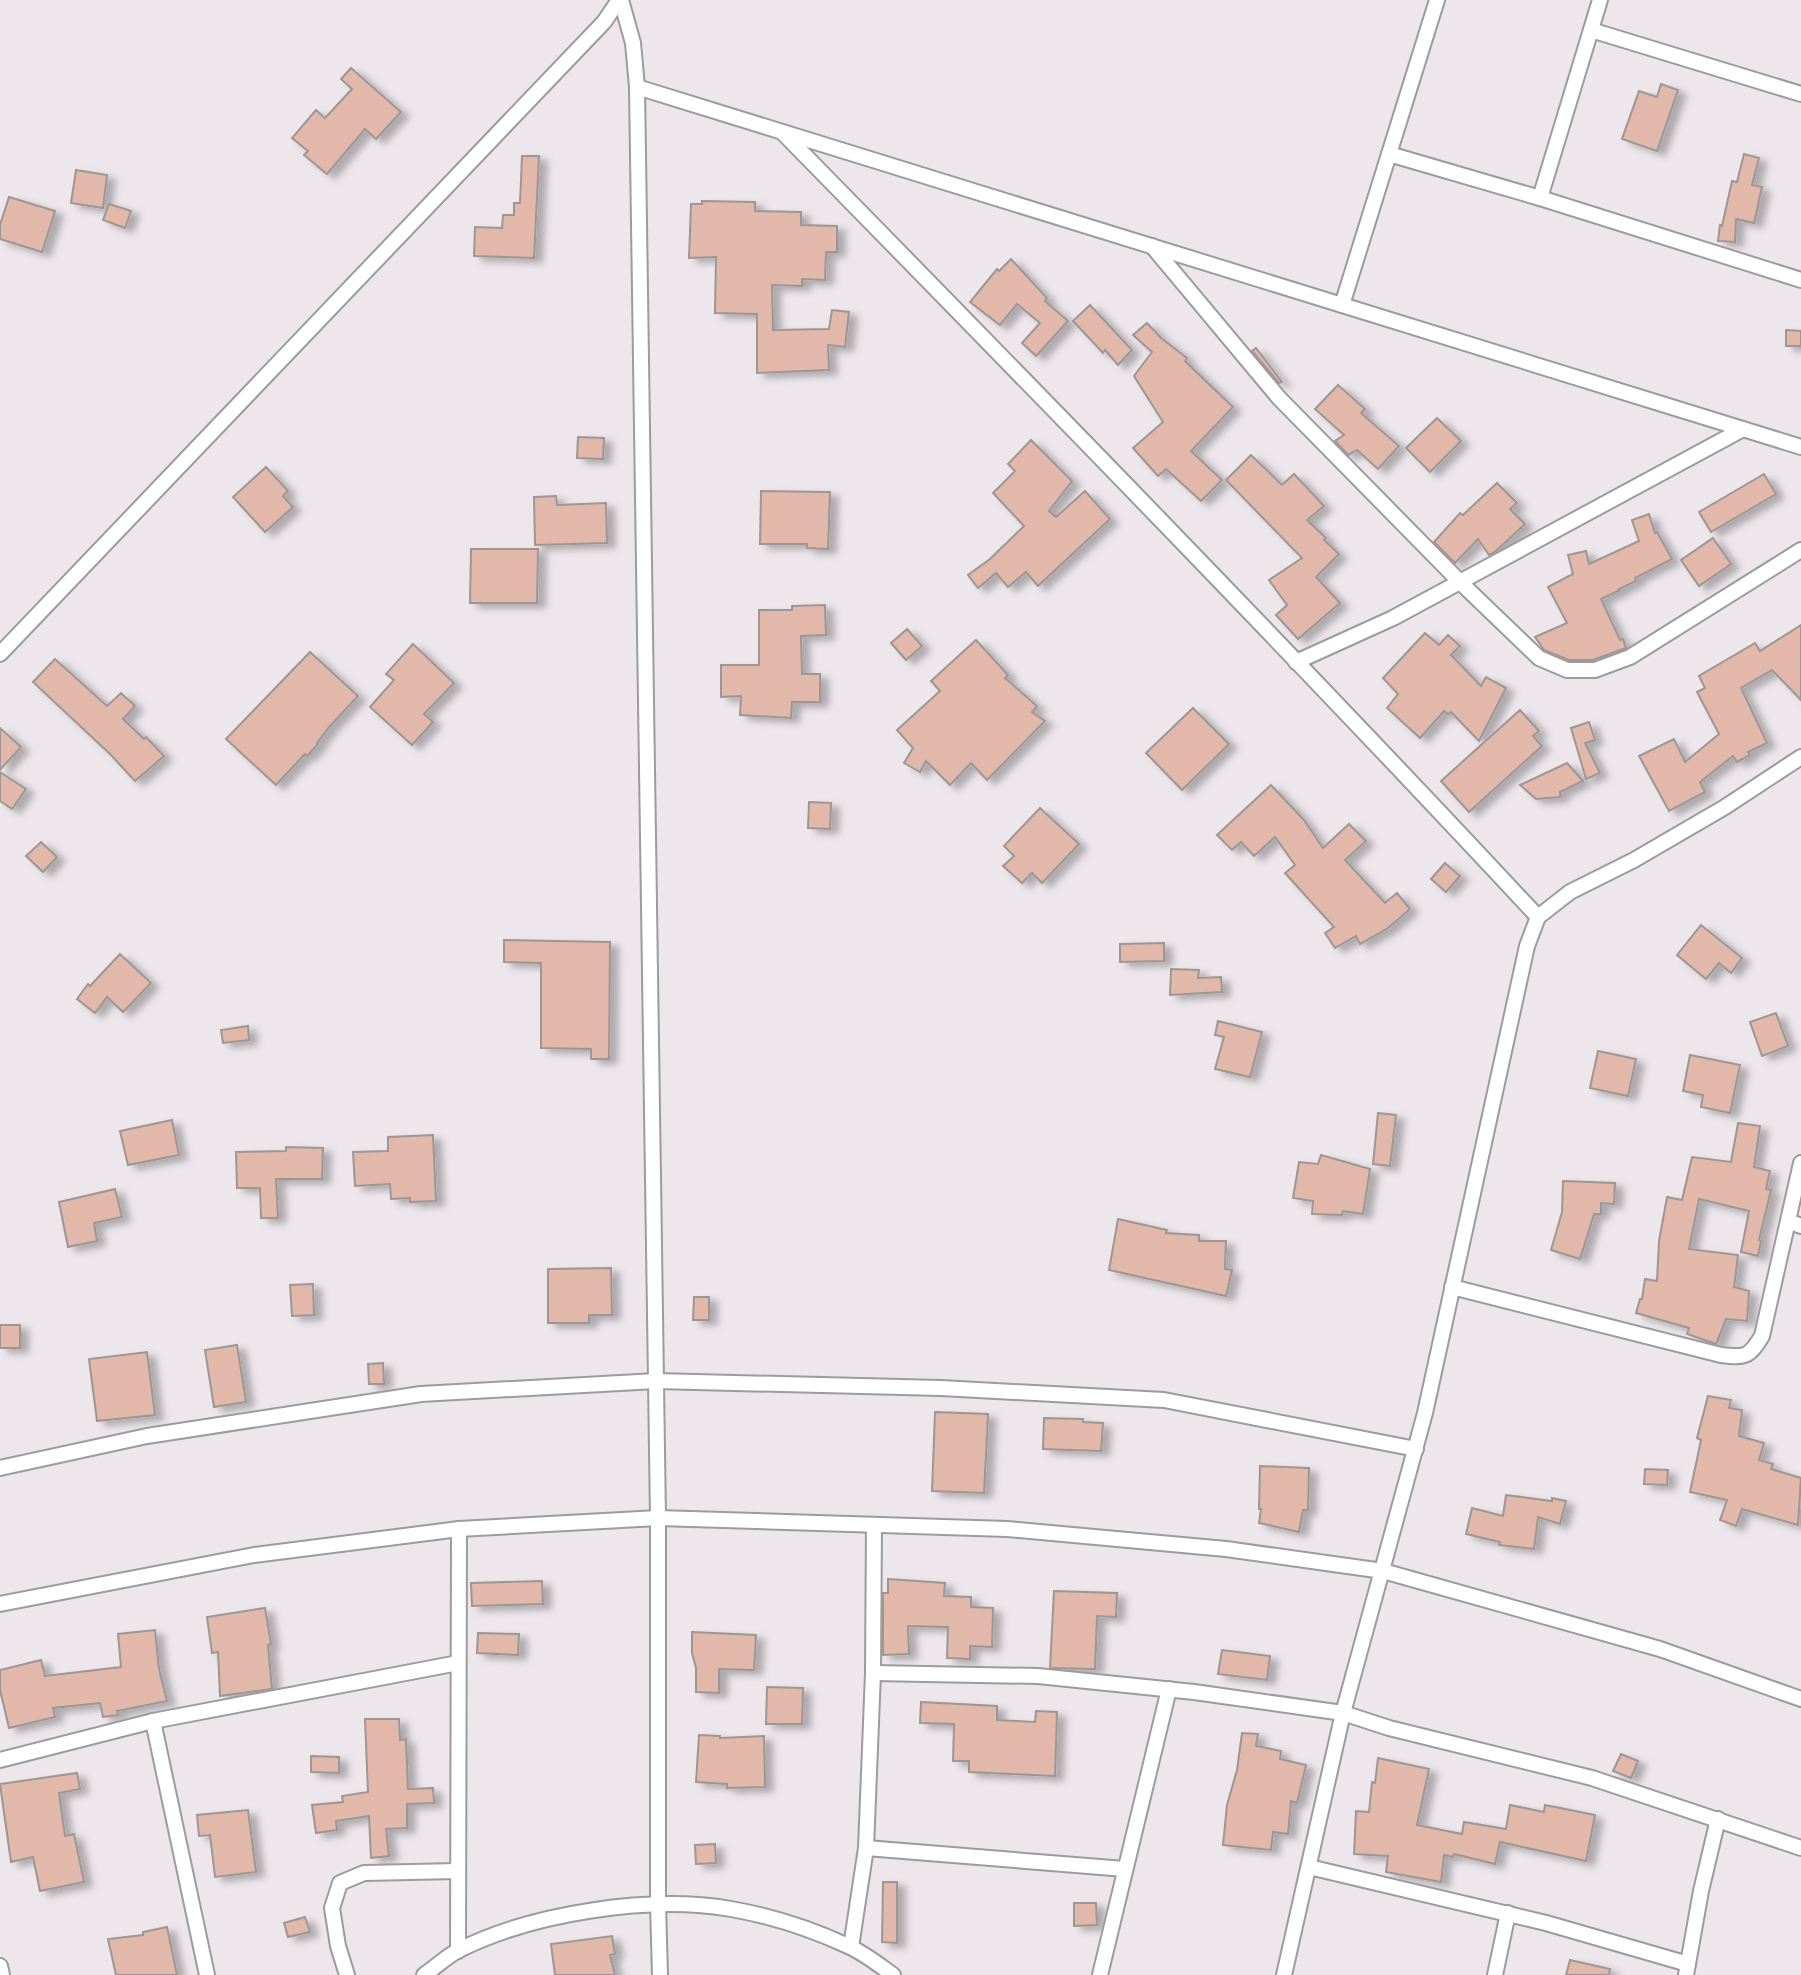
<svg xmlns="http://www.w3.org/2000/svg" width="1801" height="1975" viewBox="0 0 1801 1975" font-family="'Sofia Sans Condensed',sans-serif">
<defs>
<filter id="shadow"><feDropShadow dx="8" dy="4.5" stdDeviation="3.5" flood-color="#0004"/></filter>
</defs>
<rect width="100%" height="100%" fill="#ede7ec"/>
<g fill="#e1b8aa" stroke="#9d9694" stroke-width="2" filter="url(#shadow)">
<polygon points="351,68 401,112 376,139 365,129 327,174 304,155 308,151 292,138 316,110 325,118 352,89 341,79"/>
<polygon points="1661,84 1678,90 1657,151 1622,139 1639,91 1657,97"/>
<polygon points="1744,154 1759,158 1752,185 1762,187 1754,223 1736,219 1735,242 1718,241 1720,225 1722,226 1732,181 1737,182"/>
<polygon points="522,156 539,156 534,258 474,256 475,227 502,228 503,215 514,215 514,203 520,203"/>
<polygon points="76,170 107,175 103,208 71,203"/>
<polygon points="9,197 55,211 42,252 0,239 0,225"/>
<polygon points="702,201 755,202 755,211 801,212 801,225 837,226 837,252 826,252 825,280 802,279 802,286 772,285 773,330 829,329 832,310 849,312 845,347 828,345 829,370 757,373 757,314 715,313 716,257 689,258 691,204 702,204"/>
<polygon points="109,204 131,211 125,228 103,220"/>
<polygon points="1011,259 1047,298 1045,301 1068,321 1036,356 1022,343 1040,323 1017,304 1000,325 970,302 997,269 999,271"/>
<polygon points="1090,305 1132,350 1118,365 1105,350 1103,353 1073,321"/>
<polygon points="1147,323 1161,338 1187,358 1185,361 1233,407 1191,451 1222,480 1201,501 1166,469 1158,476 1133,448 1163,422 1134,376 1152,352 1133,335"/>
<polygon points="1786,330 1801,331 1801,346 1786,346"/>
<polygon points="1256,348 1282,382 1279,383 1252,351"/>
<polygon points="1338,385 1365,409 1361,413 1399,446 1378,469 1357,450 1348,455 1335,441 1344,435 1315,409"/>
<polygon points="1437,418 1461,441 1430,472 1406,448"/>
<polygon points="578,437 604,438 603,459 577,458"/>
<polygon points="1031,440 1072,481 1049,511 1056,517 1085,491 1110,519 1038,586 1026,572 1008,587 996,573 978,588 968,575 990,559 1024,526 993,493 1015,471 1008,464"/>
<polygon points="1251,455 1282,485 1294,474 1324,506 1307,520 1326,538 1324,540 1339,554 1316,577 1340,603 1298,639 1276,615 1287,605 1269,580 1302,558 1226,480"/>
<polygon points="266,467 288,491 283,496 293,507 265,532 233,497"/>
<polygon points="1764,474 1776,494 1711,532 1699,512"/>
<polygon points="1497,483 1517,503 1510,509 1525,524 1496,551 1489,555 1478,539 1455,563 1434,542 1460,513 1463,515"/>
<polygon points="761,491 830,492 828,549 807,548 807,544 760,544"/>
<polygon points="556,496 557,505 606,503 607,543 535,545 534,497"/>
<polygon points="1649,514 1655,533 1657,532 1672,559 1635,578 1636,581 1619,589 1620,590 1601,599 1620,640 1623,639 1626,648 1593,660 1569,660 1544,650 1535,637 1567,623 1548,587 1573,574 1568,555 1586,551 1589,564 1639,541 1632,520"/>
<polygon points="1713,538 1731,564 1699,586 1681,560"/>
<polygon points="471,549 538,549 537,603 470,603"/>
<polygon points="825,605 826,635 801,636 802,674 820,674 820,702 792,702 791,718 740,715 741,696 721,697 721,665 759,665 759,610 792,610 792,606"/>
<polygon points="1801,625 1801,700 1772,670 1741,688 1767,743 1748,752 1750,755 1737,762 1733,756 1700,782 1705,792 1669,811 1639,756 1674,739 1685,762 1719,734 1697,692 1705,688 1699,676 1755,643 1760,651"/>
<polygon points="907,629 922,646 906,660 891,643"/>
<polygon points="1425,633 1439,645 1448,635 1460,646 1451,655 1481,686 1486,677 1506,688 1479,741 1451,712 1448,714 1444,711 1420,738 1387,708 1398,694 1383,678"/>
<polygon points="976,640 1008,675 1005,678 1037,706 1032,712 1045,721 987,780 971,763 950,785 926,761 920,772 904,763 913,748 897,730 940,691 931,681"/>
<polygon points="413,644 454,683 424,714 433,722 412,745 370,707 394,680 386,674"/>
<polygon points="310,652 358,696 330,726 317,743 318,744 307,756 305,754 276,785 226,739"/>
<polygon points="55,659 107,706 121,693 135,706 123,719 144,739 146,737 164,756 135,781 110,754 33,682"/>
<polygon points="1193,708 1229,744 1182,790 1146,753"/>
<polygon points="1520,710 1539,731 1533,736 1542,746 1469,812 1441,781"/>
<polygon points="1589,722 1595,740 1585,743 1600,773 1586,779 1571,728"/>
<polygon points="0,728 21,747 0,770"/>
<polygon points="1567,763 1583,781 1560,792 1560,797 1536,799 1520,785"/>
<polygon points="0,772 26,789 12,809 0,801"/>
<polygon points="1271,785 1304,820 1323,848 1349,824 1366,841 1345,860 1385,903 1397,893 1410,909 1388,928 1360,944 1356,936 1335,948 1325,933 1334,927 1285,873 1295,865 1275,837 1254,856 1241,842 1232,850 1217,835"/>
<polygon points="809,802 831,803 830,829 808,828"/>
<polygon points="1040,808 1079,844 1042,883 1032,873 1022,883 1003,866 1014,856 1004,846"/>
<polygon points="41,842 57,857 43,872 26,856"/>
<polygon points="1445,863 1460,876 1446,892 1431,879"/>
<polygon points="1701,925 1742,958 1731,973 1719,963 1706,979 1677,955"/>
<polygon points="504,940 610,942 609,1059 591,1059 591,1049 541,1048 541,963 504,962"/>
<polygon points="1164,943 1164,961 1120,962 1120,944"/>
<polygon points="120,954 151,983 123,1012 107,997 95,1013 77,999 88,984 90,986"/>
<polygon points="1171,969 1199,970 1198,978 1221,977 1222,992 1170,995"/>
<polygon points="1776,1013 1788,1046 1762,1056 1750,1022"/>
<polygon points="1218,1021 1262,1032 1250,1077 1215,1069 1224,1037 1215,1035"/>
<polygon points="248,1026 249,1040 223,1043 221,1030"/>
<polygon points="1598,1051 1636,1059 1628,1096 1590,1088"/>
<polygon points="1690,1055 1740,1065 1730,1113 1701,1107 1703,1095 1683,1091"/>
<polygon points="1378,1113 1396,1115 1390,1166 1373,1164"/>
<polygon points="172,1120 179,1155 128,1165 120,1131"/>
<polygon points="1738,1123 1760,1126 1754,1167 1770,1171 1766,1189 1771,1190 1759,1240 1761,1241 1758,1256 1741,1252 1749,1211 1699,1199 1689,1249 1738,1255 1734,1287 1749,1291 1747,1321 1726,1319 1716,1344 1687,1334 1689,1328 1636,1313 1640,1299 1642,1299 1645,1279 1657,1281 1659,1241 1667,1197 1682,1200 1692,1157 1731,1162"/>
<polygon points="433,1135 436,1201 410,1202 410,1198 391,1199 390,1184 355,1186 353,1152 388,1151 388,1137"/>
<polygon points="286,1147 323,1148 322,1179 276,1179 278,1218 261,1218 260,1188 237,1188 236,1152 286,1151"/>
<polygon points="1321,1155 1370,1169 1363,1214 1343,1211 1342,1215 1312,1214 1313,1201 1293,1198 1299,1162 1318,1164"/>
<polygon points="1563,1181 1615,1183 1614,1204 1601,1203 1601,1214 1594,1214 1580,1259 1551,1250 1562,1212"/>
<polygon points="115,1189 122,1217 94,1223 97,1241 68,1247 59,1202"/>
<polygon points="1118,1219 1167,1230 1166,1233 1199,1235 1199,1241 1226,1241 1225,1269 1232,1270 1226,1296 1109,1270"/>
<polygon points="611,1268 612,1315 589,1315 589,1323 548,1323 548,1269"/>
<polygon points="313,1284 314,1315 292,1316 290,1285"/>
<polygon points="694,1297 709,1297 709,1320 693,1320"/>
<rect x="0" y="1325" width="20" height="23"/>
<polygon points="237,1345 246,1402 214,1407 205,1350"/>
<polygon points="147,1352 155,1415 97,1421 89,1359"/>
<polygon points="383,1363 384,1384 369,1384 368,1364"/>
<polygon points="1708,1396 1731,1400 1729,1408 1742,1410 1739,1436 1764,1443 1759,1460 1773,1464 1771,1469 1801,1478 1798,1525 1742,1509 1736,1526 1720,1520 1727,1500 1690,1492 1701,1440 1697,1438"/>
<polygon points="935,1412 988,1414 984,1493 932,1491"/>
<polygon points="1044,1418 1083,1419 1083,1422 1103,1423 1101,1451 1043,1449"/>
<polygon points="1260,1466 1309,1468 1308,1510 1303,1510 1299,1532 1259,1523 1261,1509 1259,1509"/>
<polygon points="1645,1469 1668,1470 1667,1485 1644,1484"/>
<polygon points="1506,1495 1552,1501 1552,1498 1566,1501 1560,1524 1538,1517 1534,1549 1499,1545 1500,1542 1466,1534 1472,1508 1503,1516"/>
<polygon points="888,1579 945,1583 944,1596 971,1597 971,1607 993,1608 992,1647 970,1646 970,1659 947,1658 948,1627 908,1626 909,1654 883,1655 883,1593 888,1593"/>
<polygon points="542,1581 543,1604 472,1606 471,1583"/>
<polygon points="1054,1591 1117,1593 1116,1617 1097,1616 1095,1669 1050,1668"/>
<polygon points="265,1608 271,1644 268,1645 272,1689 220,1696 218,1652 212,1653 207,1617"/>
<polygon points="155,1630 159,1669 167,1701 117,1711 118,1715 103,1717 100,1703 53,1708 55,1717 9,1728 0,1690 0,1670 41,1660 45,1676 121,1667 118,1634"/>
<polygon points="692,1632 756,1635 754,1670 719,1669 719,1693 696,1692 696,1668 692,1653"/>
<polygon points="478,1633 519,1634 518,1655 477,1653"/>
<polygon points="1222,1650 1270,1656 1267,1680 1218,1674"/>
<polygon points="767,1687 803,1688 802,1724 766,1724"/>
<polygon points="921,1702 997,1706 997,1720 1035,1722 1036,1711 1057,1712 1055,1776 969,1772 969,1761 953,1761 954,1724 920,1723"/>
<polygon points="365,1719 399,1719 400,1740 406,1739 408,1789 433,1788 434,1803 407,1804 407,1828 386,1829 389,1856 371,1858 369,1816 336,1821 337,1830 316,1833 312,1805 343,1802 342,1796 368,1792"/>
<polygon points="1242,1733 1258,1734 1256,1746 1281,1751 1280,1759 1306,1765 1297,1803 1291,1801 1288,1834 1273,1832 1271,1850 1223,1845 1227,1805 1237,1770"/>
<polygon points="699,1735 720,1736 720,1738 764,1736 765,1787 727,1788 727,1784 696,1782"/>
<polygon points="1621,1754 1638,1761 1631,1778 1613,1771"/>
<polygon points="311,1756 339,1757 339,1773 311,1772"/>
<polygon points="1378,1758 1429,1769 1417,1825 1462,1834 1464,1822 1506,1829 1510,1805 1544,1812 1545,1805 1595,1815 1586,1861 1500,1842 1495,1864 1454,1854 1453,1857 1444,1855 1441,1882 1386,1872 1388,1856 1354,1854 1356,1811 1369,1812 1372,1782 1375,1783"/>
<polygon points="77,1773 80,1789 59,1793 65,1836 74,1834 84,1882 40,1891 33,1857 11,1862 0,1784"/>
<polygon points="248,1810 256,1872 215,1877 210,1835 199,1836 197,1815"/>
<polygon points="715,1844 716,1863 696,1864 695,1845"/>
<polygon points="883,1882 897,1882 897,1943 882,1942"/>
<polygon points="1074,1903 1096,1903 1097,1925 1074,1926"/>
<polygon points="305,1917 310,1932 288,1937 284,1923"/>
<polygon points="167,1927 177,1975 116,1975 108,1939 143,1935 143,1932"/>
<polygon points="612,1936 615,1954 610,1955 615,1975 555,1975 551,1944"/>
<polygon points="1570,1960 1610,1969 1609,1975 1566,1975"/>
</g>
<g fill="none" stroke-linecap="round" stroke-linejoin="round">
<g stroke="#9e9a9e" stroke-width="18">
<g id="minor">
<polyline points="621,0 633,43 637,87 658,1518 658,1904 660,1975"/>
<polyline points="1591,30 1801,94"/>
<polyline points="637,87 1801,447"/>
<path d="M784,134c254,259 507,518 754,783"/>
<polyline points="1389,154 1540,198 1801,280"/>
<polyline points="1540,198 1600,0"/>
<polyline points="1152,246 1279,398 1461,583 1539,658 1567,670 1595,670 1630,657 1801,550"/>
<polyline points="1342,305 1437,0"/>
<polyline points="0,654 604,22 619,0"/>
<polyline points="1296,662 1393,618 1743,429"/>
<polyline points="1788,1221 1801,1226"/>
<path d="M1452,1287l269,68c25,3 28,2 41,-19l39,-173"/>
<polyline points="0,1468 147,1436 421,1394 656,1381 941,1388 1164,1400 1416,1449"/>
<polyline points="0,1604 254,1555 459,1529 658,1518 1007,1529 1226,1549 1383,1571 1660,1649 1801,1699"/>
<polyline points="873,1673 1038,1676 1194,1692 1343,1713 1389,1728 1592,1778 1801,1848"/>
<polyline points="153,1721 207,1975"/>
<polyline points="0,1760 153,1721 458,1663"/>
<polyline points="866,1848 1125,1869"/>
<polyline points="1309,1867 1546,1923 1688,1964"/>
<polyline points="851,1947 866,1848 873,1673 874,1525"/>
<polyline points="458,1951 459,1529"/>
<polyline points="0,1966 2,1975"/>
<polyline points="347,1975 338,1946 332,1908 340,1883 364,1873 458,1871"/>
<path d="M424,1975c12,-8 23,-19 35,-25 74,-37 191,-55 272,-41 40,7 80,20 117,37 16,7 31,19 45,29"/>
<polyline points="1100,1975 1169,1689"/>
<polyline points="1284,1975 1343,1713 1425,1413 1527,946 1538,917 1570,892 1634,860 1725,807 1801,757"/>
<polyline points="1495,1975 1508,1913"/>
<polyline points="1686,1975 1701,1891 1718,1819"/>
</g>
</g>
<use href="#minor" stroke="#fff" stroke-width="14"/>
</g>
</svg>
